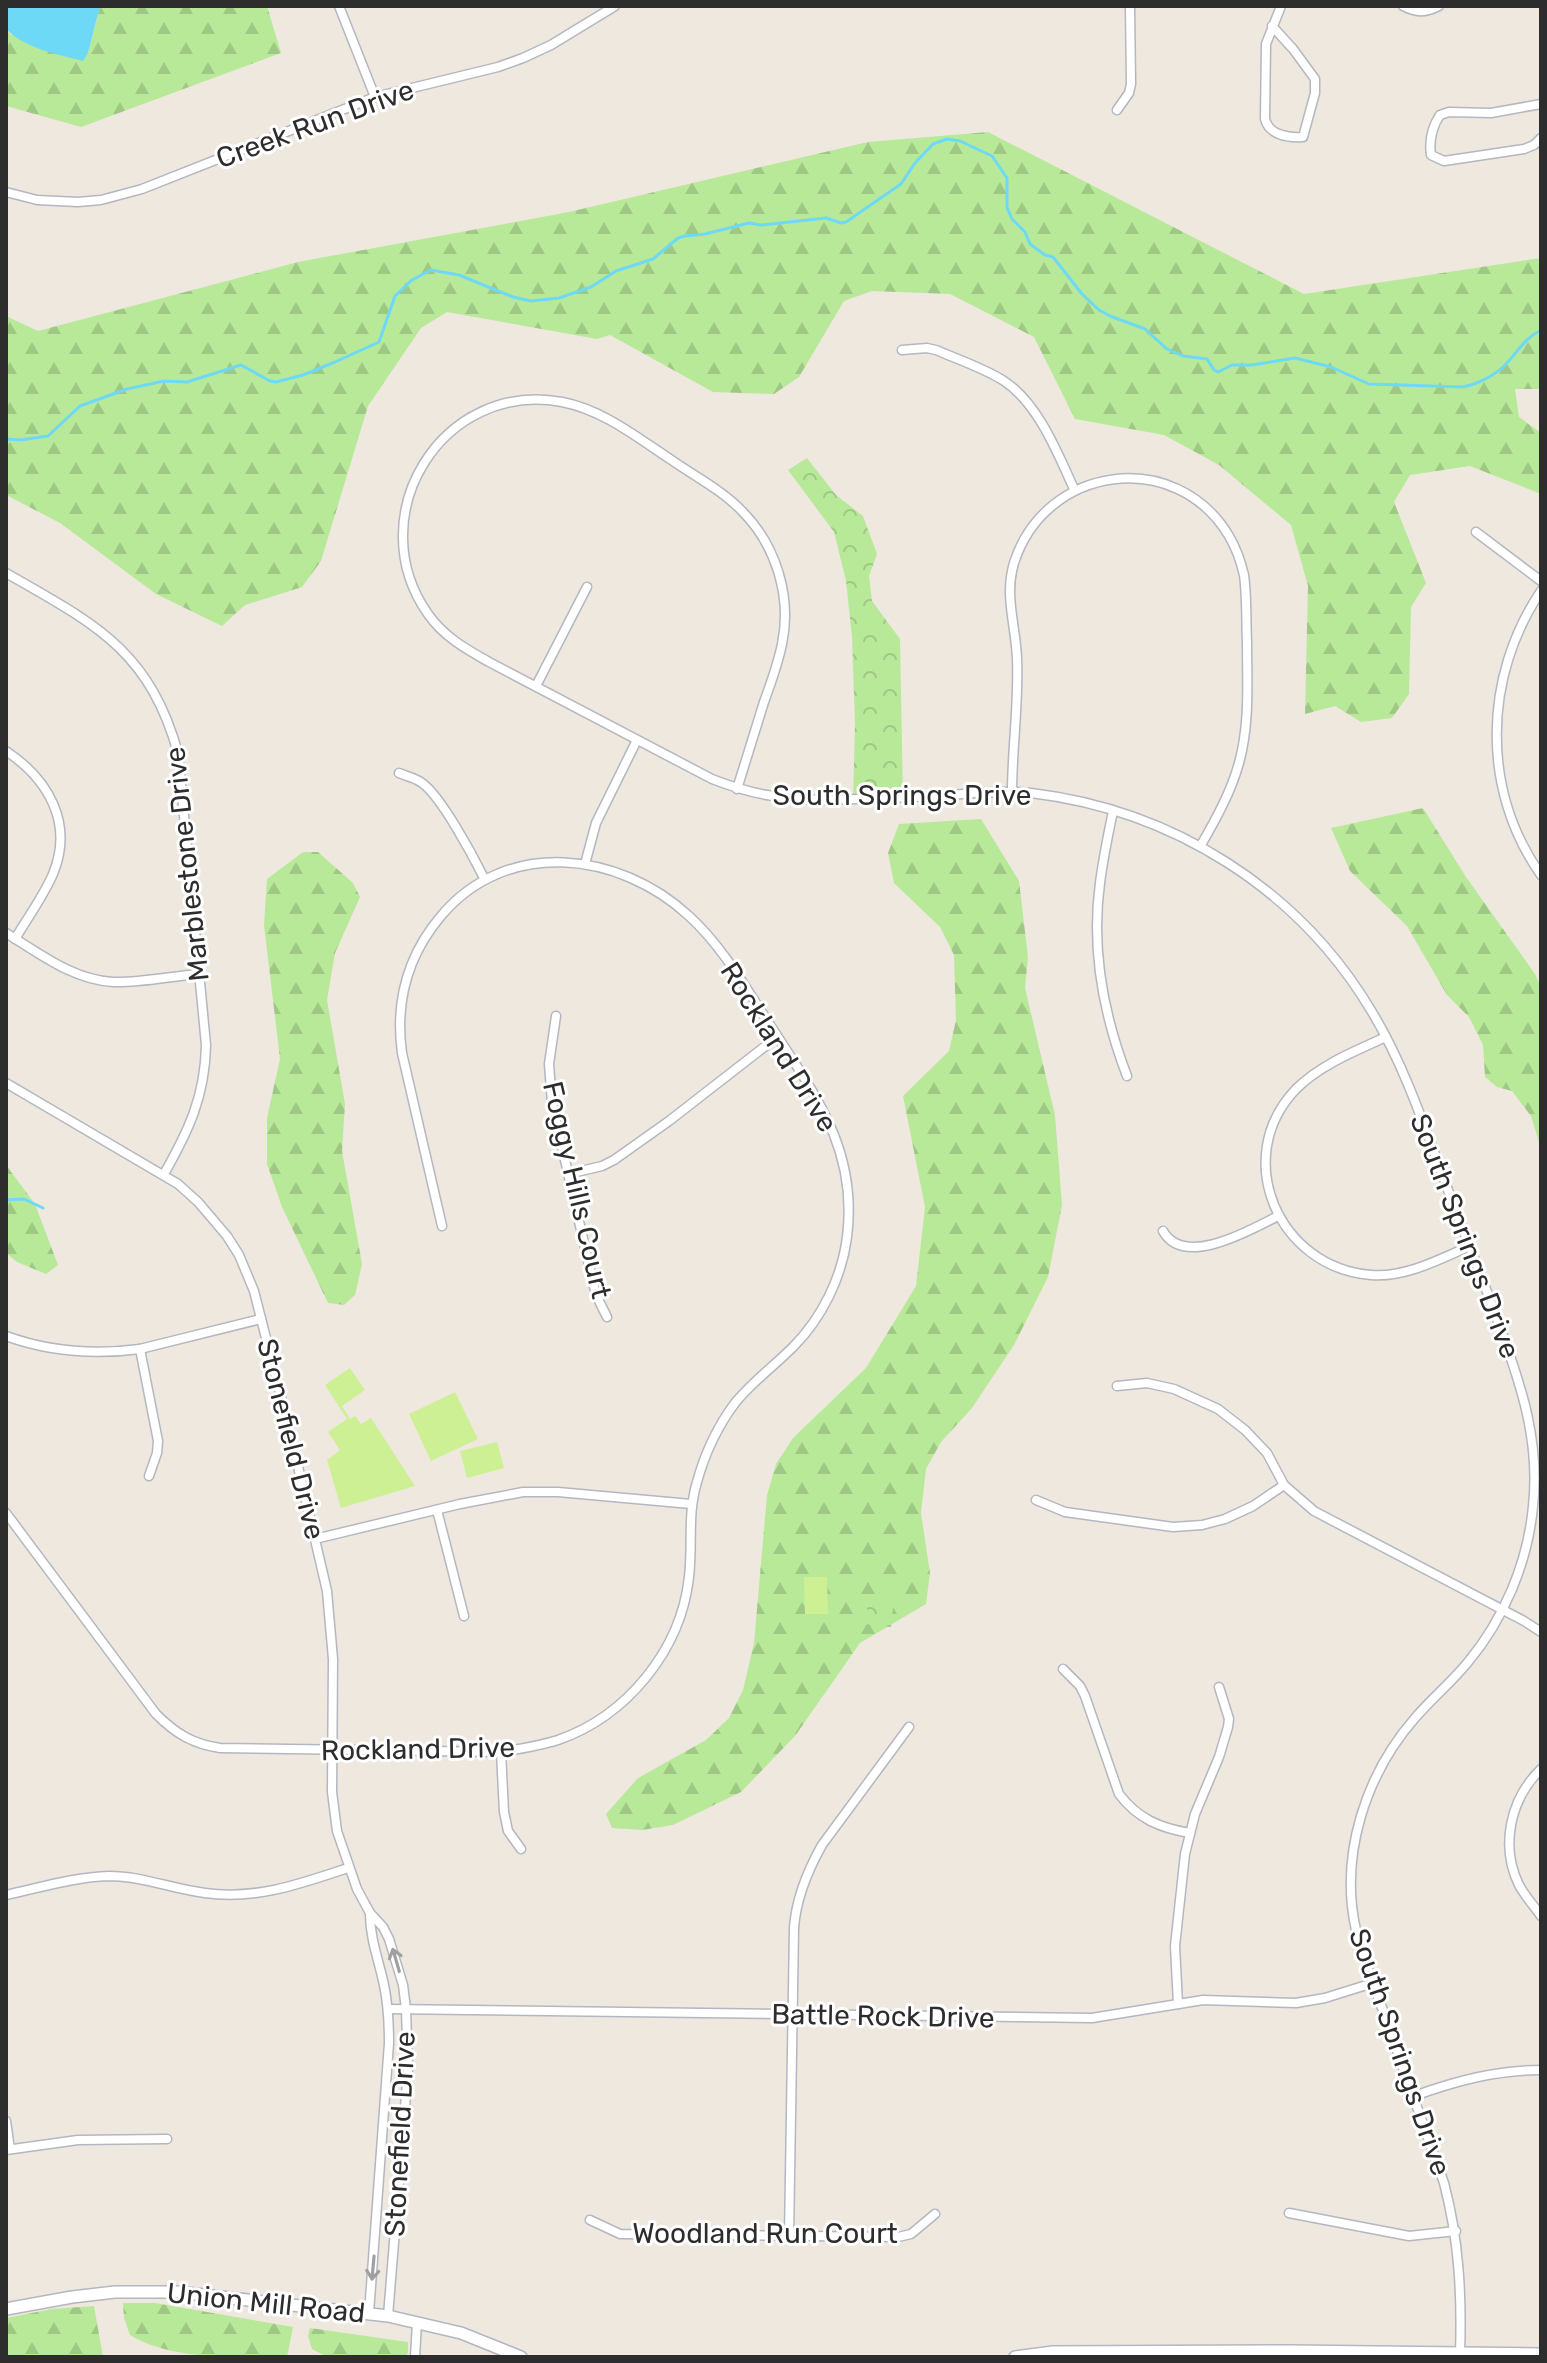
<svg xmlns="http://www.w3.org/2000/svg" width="1547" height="2363" viewBox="0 0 1547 2363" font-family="Rubik,sans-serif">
<defs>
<pattern id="forest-firs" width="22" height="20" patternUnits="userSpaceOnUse" patternTransform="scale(2)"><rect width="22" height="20" fill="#b8e999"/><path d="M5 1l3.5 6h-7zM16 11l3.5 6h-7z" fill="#9ec884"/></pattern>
<pattern id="park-crowns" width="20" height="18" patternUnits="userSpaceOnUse" patternTransform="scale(2)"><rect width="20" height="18" fill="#b8e999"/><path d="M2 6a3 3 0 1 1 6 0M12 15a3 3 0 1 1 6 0" fill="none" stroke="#9ec884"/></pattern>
</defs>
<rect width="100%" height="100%" fill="#efe8df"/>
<g fill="url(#forest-firs)">
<polygon points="100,6 267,6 281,53 81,127 6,106 6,29 10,34 88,53"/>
<polygon points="988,132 1304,294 1541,258 1541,389 1515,389 1519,417 1541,433 1541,494 1470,466 1410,475 1394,502 1426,583 1411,607 1409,694 1392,718 1361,722 1335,706 1305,714 1308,586 1291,525 1219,465 1164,435 1075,419 1034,337 950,294 872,291 844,301 799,377 774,394 713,392 610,335 597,339 447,312 421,328 368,406 321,561 302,587 245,605 222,626 156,594 60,523 6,495 6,316 38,331 298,262 569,212 868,142"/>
<polygon points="1423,808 1466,877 1535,974 1541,987 1541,1149 1531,1116 1512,1091 1497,1087 1485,1077 1483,1045 1469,1017 1447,995 1407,926 1350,871 1331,828"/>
<polygon points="981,819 1019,881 1028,957 1025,988 1055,1115 1062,1205 1048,1277 1014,1345 972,1408 941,1442 926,1469 921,1513 930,1573 926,1604 860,1643 795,1736 741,1792 673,1825 642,1830 612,1828 606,1814 638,1778 706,1740 729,1718 743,1690 754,1643 767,1495 776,1464 793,1438 866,1368 916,1286 925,1207 903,1096 949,1051 956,1020 954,955 940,927 894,883 888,853 899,824"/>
<polygon points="303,852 318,852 353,883 360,897 335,953 327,1000 345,1104 342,1151 362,1264 355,1295 344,1305 328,1303 282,1207 267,1164 267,1118 280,1059 264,925 267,879"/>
<polygon points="6,1165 35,1204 58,1265 46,1274 17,1262 6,1253"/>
<path d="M123,2303h32l138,24 -6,30c-49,0 -114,4 -157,-22l-6,-17z"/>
<polygon points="94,2306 103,2357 6,2357 6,2318 52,2309"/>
<polygon points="310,2328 408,2342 408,2352 406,2357 327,2357 312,2349 308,2336"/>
</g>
<g fill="url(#park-crowns)">
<polygon points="807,458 836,495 863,516 877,554 869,576 872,601 900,639 903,797 853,799 855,725 852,637 846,581 834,532 788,470"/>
<polygon points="869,1595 894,1598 891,1627 865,1624"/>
</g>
<g fill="#cef094">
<polygon points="350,1368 365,1390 342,1406 350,1419 355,1416 361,1424 371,1418 415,1486 341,1508 327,1460 340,1450 328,1432 347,1419 325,1385"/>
<polygon points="455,1392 478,1439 431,1461 409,1414"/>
<polygon points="497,1442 504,1468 467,1478 460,1451"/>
<polygon points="804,1577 827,1577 828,1614 805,1614"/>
</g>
<path fill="#6dd9f6" d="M6,6h94l-12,47 -5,8c-26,-7 -57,-12 -77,-32z"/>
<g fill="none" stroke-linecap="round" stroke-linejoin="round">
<g stroke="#6dd9f6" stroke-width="3">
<path d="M6,439l15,1 27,-4 32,-30 47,-17 37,-8 23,1 54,-17 29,16 6,1 27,-7 32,-13 44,-20 16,-46 17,-16 19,-10 28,5 54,22 18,4 28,-3 32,-11 25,-16 37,-12 25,-21 7,-2 20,-2 44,-11 12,2 65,-7 15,5 5,-1 55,-38 14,-21 18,-19 14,-5 13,2 32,15 15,22v30l5,11 13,13 5,12 15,11 8,2 29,37 17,16 11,6 35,13 22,20 16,7 24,3 7,11 4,2 14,-7h20l43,-7 36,9 38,17 93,3c14,-2 31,-11 41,-20 14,-13 20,-28 38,-37"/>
<polyline points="6,1200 24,1199 43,1208"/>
</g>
<g stroke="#b3b7c1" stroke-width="11">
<g id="minor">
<polyline points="339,6 375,97"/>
<path d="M1403,6c14,7 22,7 36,0"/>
<path d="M1272,26l21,23 22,30v14l-12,44c-15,1 -34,-2 -38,-18l1,-75 15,-38"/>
<path d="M1541,104l-50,9 -42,-1 -9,3c-8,12 -11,26 -9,40l13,6 80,-12 10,-4 7,-7"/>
<polyline points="1117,110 1129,93 1131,84 1130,6"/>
<polyline points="6,192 37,200 78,202 101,200 142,189 375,97 498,67 523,58 551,45 615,6"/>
<path d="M902,350l25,-2 9,2c23,10 48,18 68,31 34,22 54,73 70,108"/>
<polyline points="1476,532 1541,581"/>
<path d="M6,573c87,50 143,76 172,180l28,292c-1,51 -17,85 -42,129"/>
<path d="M1541,591c-58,86 -60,199 0,284"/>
<polyline points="536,686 587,587"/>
<path d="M6,751c42,28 68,72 47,123 -10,23 -25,43 -38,65"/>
<path d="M399,773c7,3 17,5 23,10 19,13 51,73 62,95"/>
<path d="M737,789c9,-29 18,-58 27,-87 7,-19 14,-38 18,-58 10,-47 -6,-99 -40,-133 -19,-20 -46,-34 -69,-50 -34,-22 -69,-51 -111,-59 -120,-22 -203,114 -134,212 16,23 38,35 61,48l223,117c38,15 68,20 109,21 39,-1 77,-2 115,-4 31,-2 64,-6 95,-3 142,17 268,96 341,219 37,61 59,135 85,202 15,38 30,77 44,116 21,58 39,113 32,176 -5,56 -29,113 -65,156 -16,20 -36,36 -53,56 -49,56 -76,137 -59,212 7,31 20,61 31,91 18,54 38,108 57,162 15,57 18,112 16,171"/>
<path d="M1012,793c0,-45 7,-90 5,-134 -1,-33 -13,-63 -3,-96 31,-98 162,-116 215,-27 7,12 12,26 15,39 3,22 2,45 3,67 0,41 3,81 -8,121 -8,29 -23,56 -38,82"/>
<path d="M1113,811c-5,24 -10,48 -13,72 -9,65 4,133 27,193"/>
<polyline points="585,864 596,823 637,740"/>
<path d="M6,933c33,20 67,47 107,49 28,1 58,-6 87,-8"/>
<polyline points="556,1016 549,1064 552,1103 594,1287 600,1303 607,1317"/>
<path d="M1386,1037c-31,14 -66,28 -90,52 -66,69 -17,179 75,186 34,3 69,-16 99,-29"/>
<polyline points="6,1083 178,1184 198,1202 227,1236 239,1255 254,1291 290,1432 327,1591 333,1659 332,1792 337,1831 357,1889 370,1913 383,1927 389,1939 403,1985 406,2009 408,2070 388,2316"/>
<polyline points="568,1174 602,1166 614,1160 669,1121 777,1037"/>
<path d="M1163,1231c21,38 89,-2 115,-15"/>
<path d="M6,1336c44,16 88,19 134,13l121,-30"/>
<polyline points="140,1349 158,1441 157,1453 149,1476"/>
<polyline points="1117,1386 1147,1383 1174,1389 1218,1409 1245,1430 1267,1453 1284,1485 1314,1511 1524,1621 1541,1632"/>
<polyline points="1036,1500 1065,1512 1173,1527 1202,1525 1225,1519 1253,1506 1284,1485"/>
<polyline points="437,1510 464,1616"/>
<path d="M6,1513l150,201c20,20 37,30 64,34l281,4c19,-3 38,-6 57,-12 69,-24 123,-90 131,-163 4,-34 -2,-62 8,-95 8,-29 20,-55 38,-79 17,-21 39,-37 58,-56 29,-29 49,-70 54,-110 11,-86 -31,-141 -75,-209 -25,-38 -49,-81 -83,-112 -70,-65 -183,-78 -248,0 -33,39 -46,86 -39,137l40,173"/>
<polyline points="315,1539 460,1504 523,1492 558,1492 691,1504"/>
<path d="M1063,1669l17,17 5,10 34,98c19,25 41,34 71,39"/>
<polyline points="501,1752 504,1812 508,1831 521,1849"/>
<path d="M1541,1769c-31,30 -41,77 -22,116 6,11 15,21 22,31"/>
<path d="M6,1895c33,-7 68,-18 103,-19 33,0 63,13 96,17 51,7 95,-9 143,-25"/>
<polyline points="1178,2004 1175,1946 1185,1854 1195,1814 1219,1757 1228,1727 1229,1719 1219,1687"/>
<polyline points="388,2009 1092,2018 1203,2000 1296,2003 1325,1998 1373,1983"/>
<path d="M1414,2096c42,-15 82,-26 127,-26"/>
<polyline points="6,2121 10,2149"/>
<polyline points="6,2150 78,2140 167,2139"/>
<polyline points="1289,2213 1409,2236 1456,2231"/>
<polyline points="590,2220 620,2234 898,2237 911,2234 935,2214"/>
<path d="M789,2237l5,-309c2,-29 14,-58 28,-83l87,-118"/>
<path d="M369,2313l20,-270c0,-20 -1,-39 -5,-58 -5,-24 -14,-46 -14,-71"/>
<polyline points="415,2357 417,2322"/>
</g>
</g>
<g stroke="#b3b7c1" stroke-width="14">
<g id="tertiary">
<polyline points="6,2309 72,2297 115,2292 178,2292 388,2316 461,2333 521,2357"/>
<polyline points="1015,2357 1053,2352 1290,2351 1541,2354"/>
</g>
</g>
<use href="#minor" stroke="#fff" stroke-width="8"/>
<use href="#tertiary" stroke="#fff" stroke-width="11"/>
</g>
<defs><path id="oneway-shaft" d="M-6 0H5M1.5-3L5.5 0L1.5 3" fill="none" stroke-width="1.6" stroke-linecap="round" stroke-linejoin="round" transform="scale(2)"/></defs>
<g stroke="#a0a0a0">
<use href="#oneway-shaft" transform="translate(396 1960) rotate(-106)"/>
<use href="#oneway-shaft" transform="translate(373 2268) rotate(95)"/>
</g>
<g text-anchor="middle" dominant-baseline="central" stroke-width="6" stroke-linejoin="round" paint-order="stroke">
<g font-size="28" fill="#2d2d2d" stroke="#fff">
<text transform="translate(315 124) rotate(-20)">Creek Run Drive</text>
<text x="902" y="795">South Springs Drive</text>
<text transform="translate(187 864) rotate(-96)">Marblestone Drive</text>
<text transform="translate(779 1047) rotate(58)">Rockland Drive</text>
<text transform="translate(577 1190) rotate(77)">Foggy Hills Court</text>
<text transform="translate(1465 1236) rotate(69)">South Springs Drive</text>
<text transform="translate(291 1439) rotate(76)">Stonefield Drive</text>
<text transform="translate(418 1749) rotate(-1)">Rockland Drive</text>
<text transform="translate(883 2016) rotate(1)">Battle Rock Drive</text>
<text transform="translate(1400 2052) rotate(71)">South Springs Drive</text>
<text transform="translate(400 2134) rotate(-87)">Stonefield Drive</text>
<text x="765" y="2233">Woodland Run Court</text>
<text transform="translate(266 2303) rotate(6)">Union Mill Road</text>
</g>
</g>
<rect width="1547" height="2363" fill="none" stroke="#2d2d2d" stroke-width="16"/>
</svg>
